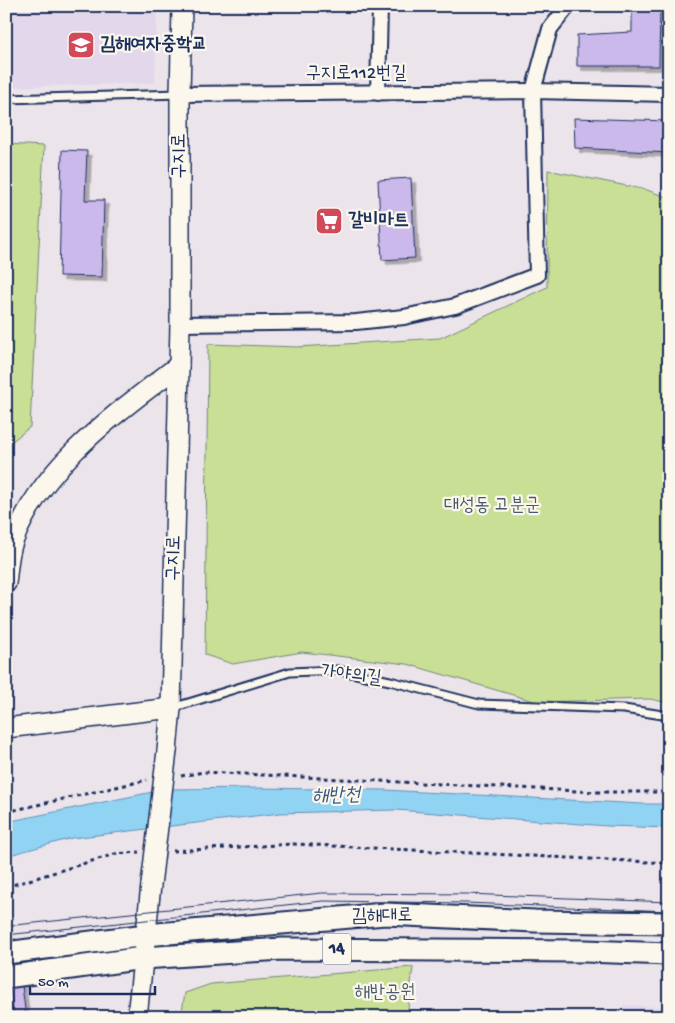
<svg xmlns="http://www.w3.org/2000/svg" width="675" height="1023" viewBox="0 0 675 1023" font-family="'Gochi Hand','Poor Story',sans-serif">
<defs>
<filter id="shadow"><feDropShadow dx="4.5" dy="4.5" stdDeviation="0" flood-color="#0004"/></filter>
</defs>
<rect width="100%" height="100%" fill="#ece4eb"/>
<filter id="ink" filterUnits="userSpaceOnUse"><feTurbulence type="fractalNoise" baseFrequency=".02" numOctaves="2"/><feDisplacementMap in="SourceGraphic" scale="10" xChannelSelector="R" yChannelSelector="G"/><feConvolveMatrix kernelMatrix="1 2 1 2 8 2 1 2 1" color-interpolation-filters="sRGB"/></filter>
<g filter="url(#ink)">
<g fill="#e2d7eb">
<polygon points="6,6 157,6 155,83 6,87"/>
<polygon points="624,1005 669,1008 669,1017 623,1017"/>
</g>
<g fill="#c9df95" stroke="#72877a">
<polygon points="6,144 44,146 30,427 6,446"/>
<polygon points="548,170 647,190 669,198 669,703 650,699 537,702 407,664 302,652 233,664 205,655 208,344 298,347 440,338 547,287"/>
<polygon points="413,967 407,1017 181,1017 185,993 211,984"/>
</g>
<polygon fill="#91d3f3" stroke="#6291b7" points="259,788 385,790 642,804 669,804 669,828 607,826 396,810 280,813 72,838 6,856 6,822 167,789"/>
<g fill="#cab9ea" stroke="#1b2f5e" filter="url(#shadow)">
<polygon points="632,6 660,6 659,66 577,66 577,35 632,32"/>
<polygon points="574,118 669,121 669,153 575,148"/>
<polygon points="62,150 87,151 85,200 104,200 102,277 59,276"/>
<polygon points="411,178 415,258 382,260 378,180"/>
<polygon points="16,939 26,1017 14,1017 6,958 6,940"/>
</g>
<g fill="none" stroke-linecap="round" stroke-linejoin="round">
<g stroke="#1b2f5e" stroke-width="11">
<g id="lane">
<polyline points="6,99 180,94"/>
<polyline points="172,708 290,672 337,670 390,681 479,704 624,709 669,716"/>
</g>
</g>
<g stroke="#1b2f5e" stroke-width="18">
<g id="street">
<polyline points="378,93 380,6"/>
<polyline points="180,94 533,91 669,94"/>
<polyline points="180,324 356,322 404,317 455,306 537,275 533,91 550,29 568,6"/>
</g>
</g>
<g stroke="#1b2f5e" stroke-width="22">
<g id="secondary">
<path d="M6,583c2,-13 2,-29 7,-41 29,-78 103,-128 166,-177"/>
<polyline points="6,728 171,708"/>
<polyline points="167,751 171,708 180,324 180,94 182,6"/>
<polyline points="137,1017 151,885"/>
</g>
</g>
<g stroke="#1b2f5e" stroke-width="25">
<g id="primary">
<polyline points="6,953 146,935 385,914 535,921 669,923"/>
<polyline points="6,977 143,958 282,949 585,951 669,954"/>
</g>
</g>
<g stroke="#1b2f5e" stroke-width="3" stroke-dasharray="4 4" stroke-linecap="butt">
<polyline points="181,776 204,772 597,792 669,792"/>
<polyline points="6,812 147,780"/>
<polyline points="173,851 294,844 669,863"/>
<polyline points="6,887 115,854 139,852"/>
<polyline points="418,1017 441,1015 520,1017"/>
</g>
<use href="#lane" stroke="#fbf7ec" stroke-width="7"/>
<use href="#street" stroke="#fbf7ec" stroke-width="14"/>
<use href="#secondary" stroke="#fbf7ec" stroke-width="19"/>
<use href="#primary" stroke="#fbf7ec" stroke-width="21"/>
<g stroke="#1b2f5e" stroke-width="1">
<polyline points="6,926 322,893 466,894 669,902"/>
<polyline points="6,935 323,901 465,903 669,911"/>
</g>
<g stroke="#1b2f5e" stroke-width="22" stroke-linecap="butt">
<polyline id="secondary-bridge" points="151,885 167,751"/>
</g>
<use href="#secondary-bridge" stroke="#fbf7ec" stroke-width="19"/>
</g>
</g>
<defs>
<g id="school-square" transform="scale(1.4375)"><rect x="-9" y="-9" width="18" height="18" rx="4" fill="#d1495b" stroke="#fbf7ec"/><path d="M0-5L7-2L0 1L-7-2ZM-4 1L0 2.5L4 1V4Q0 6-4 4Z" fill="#fff"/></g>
<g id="supermarket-square" transform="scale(1.4375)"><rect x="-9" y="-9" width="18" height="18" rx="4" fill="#d1495b" stroke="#fbf7ec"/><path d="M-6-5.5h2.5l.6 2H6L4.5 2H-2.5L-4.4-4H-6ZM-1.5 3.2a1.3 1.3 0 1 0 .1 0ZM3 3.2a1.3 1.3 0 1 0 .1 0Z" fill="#fff"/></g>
</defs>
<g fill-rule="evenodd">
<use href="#school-square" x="81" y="45"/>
<use href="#supermarket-square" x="329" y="221"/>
</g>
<g text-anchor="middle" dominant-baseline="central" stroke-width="4.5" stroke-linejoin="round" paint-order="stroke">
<rect fill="#fbf7ec" stroke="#5e6b89" stroke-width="1" x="323" y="933.5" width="28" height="31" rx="4"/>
<g font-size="18" font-weight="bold" fill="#1b2f5e">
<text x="337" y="949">14</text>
</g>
<g font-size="19" font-weight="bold" fill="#1b2f5e" stroke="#fbf7ec" text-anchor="start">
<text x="100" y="45">김해여자중학교</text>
<text x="348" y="221">갈비마트</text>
</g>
<g font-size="19" fill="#1b2f5e" stroke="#fbf7ec">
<text x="356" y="74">구지로112번길</text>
<text transform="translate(180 156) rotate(-90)">구지로</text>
<text transform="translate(175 558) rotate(-89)">구지로</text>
<text transform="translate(351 676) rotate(7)">가야의길</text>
<text transform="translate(382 917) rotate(-1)">김해대로</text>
</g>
<g font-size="19" fill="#465b6c" stroke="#fbf7ec">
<text x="492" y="506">대성동 고분군</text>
<text x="385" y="993">해반공원</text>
</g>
<g font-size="20" font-style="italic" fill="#385883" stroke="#fbf7ec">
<text transform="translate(336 797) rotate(-2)">해반천</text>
</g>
</g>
<rect width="675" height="1023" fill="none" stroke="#fbf7ec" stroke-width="25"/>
<rect x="12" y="12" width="650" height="998" fill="none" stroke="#1b2f5e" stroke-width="2" filter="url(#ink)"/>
<path d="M30 986v8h125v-8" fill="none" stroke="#1b2f5e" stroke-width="2.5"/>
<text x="38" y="986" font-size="15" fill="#1b2f5e" stroke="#fbf7ec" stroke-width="4" paint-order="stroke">50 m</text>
</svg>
